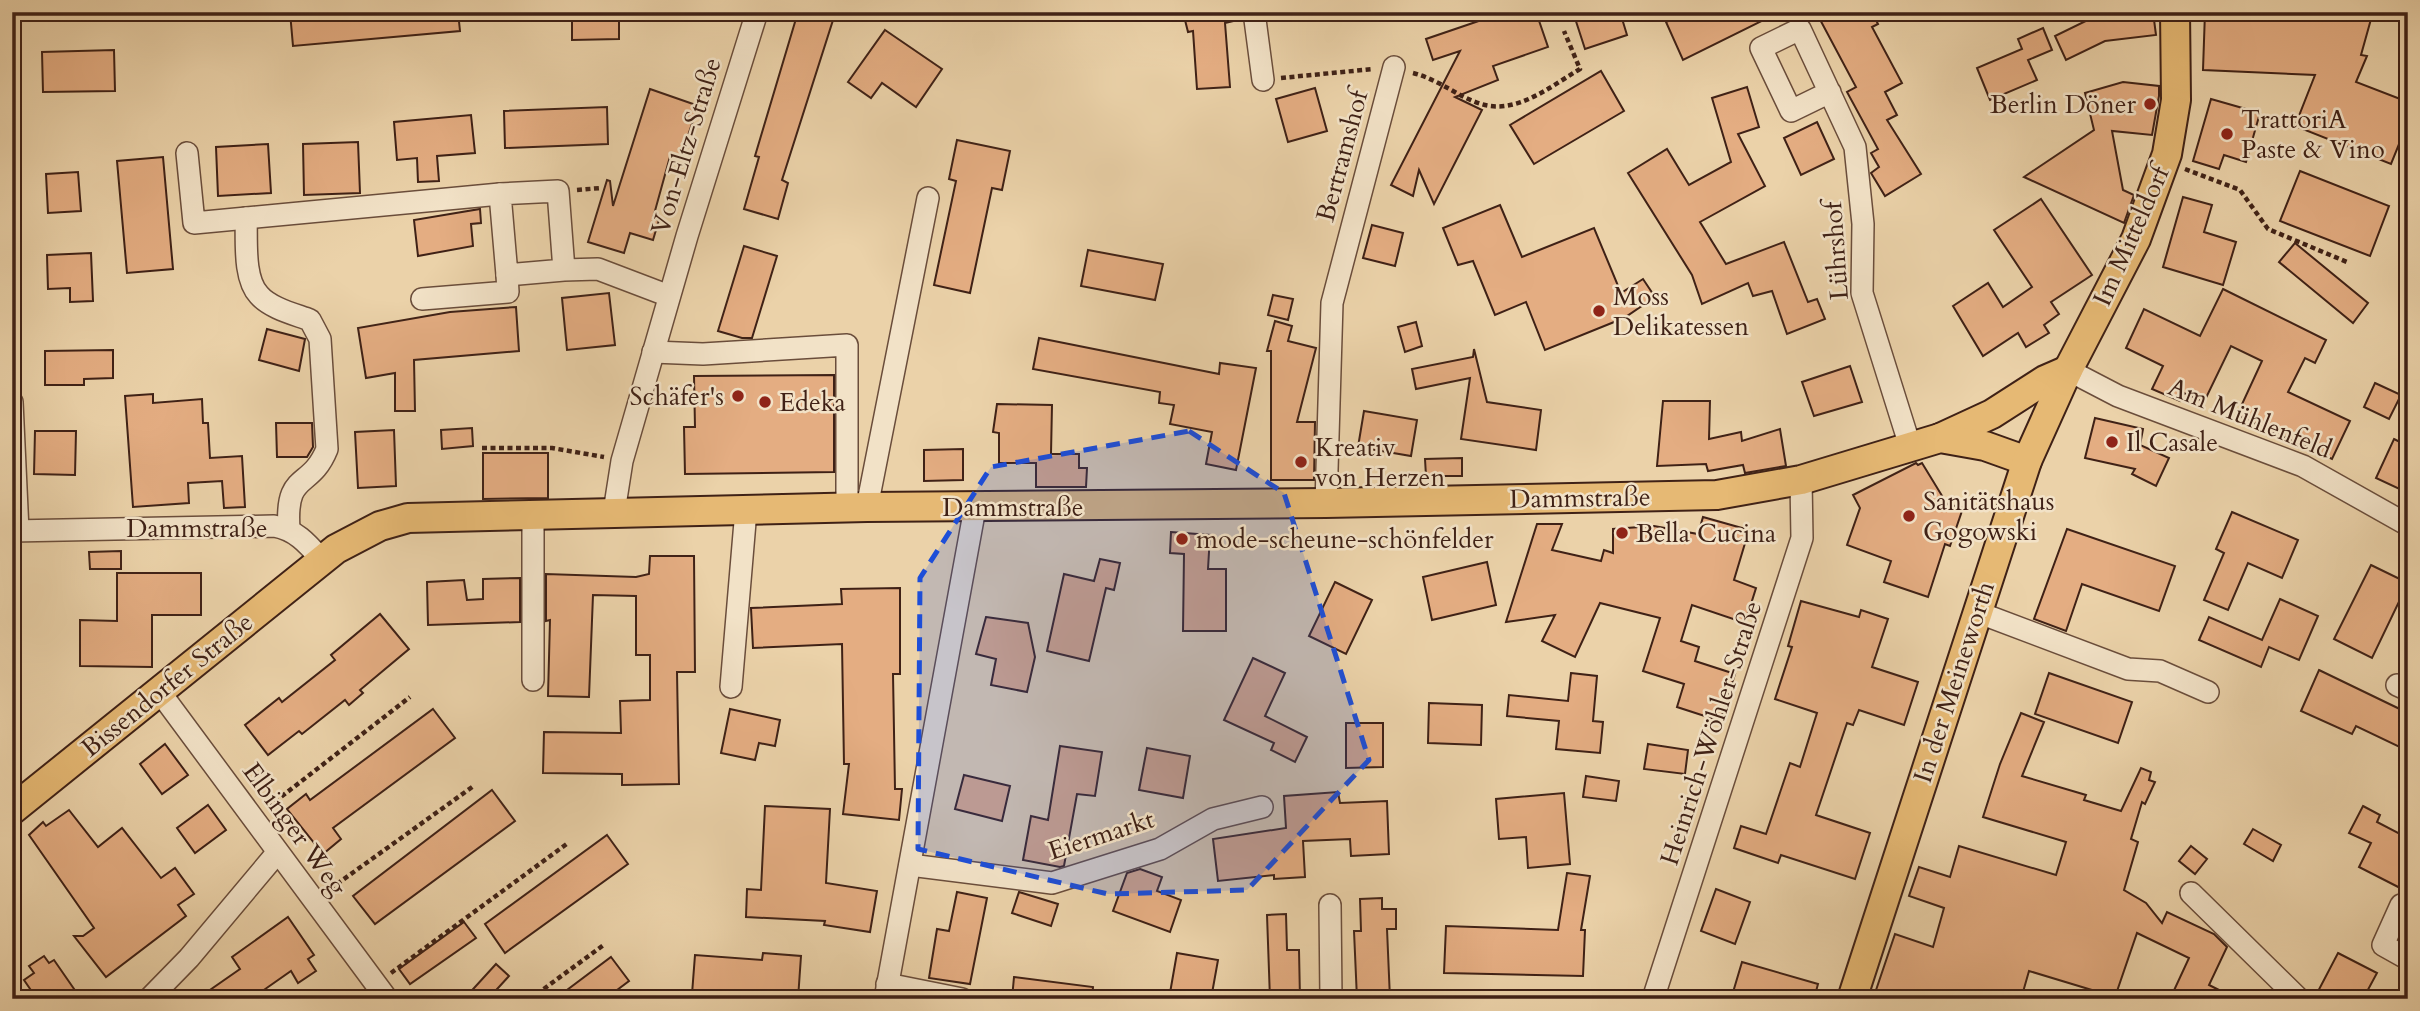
<svg xmlns="http://www.w3.org/2000/svg" width="2420" height="1011" viewBox="0 0 2420 1011" font-family="Cardo,serif">
<rect width="100%" height="100%" fill="#ebd2a9"/>
<filter id="stains"><feTurbulence type="fractalNoise" baseFrequency=".00286" numOctaves="4"/><feColorMatrix values="0 0 0 0 .2 0 0 0 0 .09 0 0 0 0 .02 0 0 0 .5 -.17"/></filter>
<radialGradient id="worn" r=".72"><stop offset=".6" stop-color="#630" stop-opacity="0"/><stop offset="1" stop-color="#630" stop-opacity=".3"/></radialGradient>
<g fill="#e4ad82" stroke="#3f2116" stroke-width="2">
<polygon points="290,12 458,12 460,31 293,46"/>
<polygon points="578,12 619,15 619,39 572,40 572,17 578,17"/>
<polygon points="798,12 811,12 833,20 782,180 788,183 778,219 744,209 759,157 755,156"/>
<polygon points="1183,12 1241,12 1242,19 1225,23 1230,87 1197,89 1193,31 1188,32"/>
<polygon points="1505,12 1536,12 1548,47 1493,66 1498,80 1455,97 1482,110 1434,204 1419,170 1413,196 1391,185 1460,51 1433,60 1426,39"/>
<polygon points="1573,12 1620,12 1627,35 1585,49"/>
<polygon points="1687,12 1780,12 1683,60 1666,22"/>
<polygon points="1816,12 1872,12 1878,24 1872,27 1902,83 1885,92 1897,115 1887,120 1921,174 1885,196 1871,173 1879,167 1871,153 1878,149 1847,92 1856,87"/>
<polygon points="2153,12 2156,35 2105,41 2066,60 2055,36 2102,13"/>
<polygon points="2205,12 2373,12 2361,55 2367,56 2356,82 2408,102 2408,122 2391,164 2295,126 2315,75 2203,70"/>
<polygon points="2043,28 2052,50 2028,60 2037,80 1990,100 1977,68 2022,49 2018,39"/>
<polygon points="885,30 942,69 916,107 882,83 871,98 848,82"/>
<polygon points="114,50 115,91 43,92 42,52"/>
<polygon points="1601,71 1624,111 1534,164 1510,125"/>
<polygon points="2123,82 2159,86 2159,96 2152,135 2112,131 2123,190 2134,195 2124,223 2024,177 2094,130 2085,93"/>
<polygon points="1747,87 1759,127 1738,134 1765,186 1700,222 1726,264 1784,242 1808,302 1817,299 1825,319 1787,334 1772,291 1753,296 1748,283 1702,304 1692,275 1628,173 1667,149 1689,185 1731,162 1712,98"/>
<polygon points="1315,88 1327,131 1288,142 1276,99"/>
<polygon points="650,89 696,105 696,112 681,156 671,153 653,218 659,220 653,240 630,233 624,253 588,242 607,180 610,181 613,206"/>
<polygon points="2211,99 2260,113 2246,162 2224,155 2219,169 2193,161"/>
<polygon points="607,107 608,144 505,148 504,111"/>
<polygon points="471,115 475,153 437,156 439,181 418,182 417,158 397,160 394,122"/>
<polygon points="1817,122 1834,159 1801,175 1784,138"/>
<polygon points="957,140 1010,151 1002,190 992,188 970,293 934,285 956,181 949,179"/>
<polygon points="358,142 360,193 304,195 303,144"/>
<polygon points="268,144 271,193 218,196 216,147"/>
<polygon points="163,157 173,269 127,273 117,161"/>
<polygon points="2300,171 2389,206 2370,256 2280,221"/>
<polygon points="78,172 81,211 48,213 46,174"/>
<polygon points="2183,197 2212,205 2204,232 2236,242 2223,285 2163,267"/>
<polygon points="2041,199 2092,275 2051,302 2059,314 2044,325 2049,333 2026,347 2018,333 1983,356 1953,306 1988,283 2003,307 2032,287 1994,230"/>
<polygon points="1500,205 1522,257 1594,228 1621,293 1643,279 1655,297 1624,318 1545,350 1526,302 1495,315 1473,261 1458,265 1443,228"/>
<polygon points="480,209 481,223 471,224 473,246 418,256 414,220"/>
<polygon points="1372,225 1403,233 1395,266 1363,258"/>
<polygon points="2295,243 2368,303 2353,323 2279,262"/>
<polygon points="744,246 777,256 752,338 742,338 718,331"/>
<polygon points="1088,250 1163,264 1155,300 1081,286"/>
<polygon points="91,253 93,301 70,302 70,288 48,289 47,255"/>
<polygon points="2223,289 2326,340 2315,363 2305,358 2288,392 2350,421 2332,459 2237,415 2262,361 2231,346 2204,402 2184,393 2180,401 2152,389 2163,366 2126,348 2144,309 2200,336"/>
<polygon points="609,293 615,345 567,350 562,298"/>
<polygon points="1273,295 1293,299 1288,320 1268,315"/>
<polygon points="516,307 519,351 414,360 415,411 395,411 395,373 366,378 358,328 450,312"/>
<polygon points="1275,321 1292,326 1288,341 1316,348 1297,422 1315,422 1314,480 1271,480 1271,351 1267,351"/>
<polygon points="1416,322 1422,346 1405,352 1398,327"/>
<polygon points="267,329 305,339 299,371 259,360"/>
<polygon points="1039,338 1219,374 1220,363 1256,368 1236,470 1206,464 1212,432 1170,424 1174,405 1159,403 1160,392 1033,369"/>
<polygon points="1474,349 1487,402 1541,410 1536,450 1461,439 1470,378 1416,389 1412,369 1473,357"/>
<polygon points="113,350 113,378 84,379 84,385 45,385 45,351"/>
<polygon points="1850,366 1862,402 1814,416 1802,382"/>
<polygon points="834,375 834,472 685,474 684,427 695,427 694,376"/>
<polygon points="2375,383 2401,395 2389,419 2364,407"/>
<polygon points="153,394 153,403 202,399 203,423 208,423 210,458 242,456 245,507 224,508 222,481 188,483 189,503 133,507 125,396"/>
<polygon points="1663,401 1710,401 1709,439 1741,432 1742,441 1780,429 1786,466 1745,473 1743,465 1708,471 1706,464 1657,466"/>
<polygon points="997,404 1052,405 1051,454 1079,454 1079,468 1087,468 1086,487 1036,487 1036,463 999,463 999,433 993,432"/>
<polygon points="1364,411 1417,420 1411,456 1358,447"/>
<polygon points="2095,418 2143,429 2140,445 2169,458 2156,486 2132,474 2135,469 2085,458"/>
<polygon points="276,423 312,423 313,447 307,457 277,457"/>
<polygon points="472,428 473,446 442,449 441,430"/>
<polygon points="394,430 396,486 358,488 355,432"/>
<polygon points="35,431 76,431 75,475 34,474"/>
<polygon points="2394,439 2408,446 2408,493 2376,478"/>
<polygon points="963,449 963,480 924,481 924,450"/>
<polygon points="483,453 548,453 548,498 483,499"/>
<polygon points="1462,458 1462,476 1426,476 1425,459"/>
<polygon points="1916,463 1918,465 1922,463 1947,504 1963,508 1950,546 1945,544 1928,597 1884,582 1891,561 1847,545 1860,508 1853,495"/>
<polygon points="2232,512 2298,540 2282,578 2248,563 2228,610 2204,600 2224,553 2216,549"/>
<polygon points="1703,517 1749,530 1734,580 1756,588 1745,623 1692,605 1681,641 1699,647 1695,661 1735,674 1720,721 1677,707 1684,684 1643,671 1660,618 1600,603 1575,657 1542,641 1555,615 1506,622 1537,524 1562,524 1552,550 1601,561 1604,550 1613,553 1613,529 1654,526 1698,534"/>
<polygon points="2067,529 2175,566 2159,611 2082,584 2066,631 2034,619"/>
<polygon points="1171,532 1210,535 1208,569 1226,569 1226,631 1183,631 1184,554 1170,553"/>
<polygon points="121,551 121,569 90,569 89,552"/>
<polygon points="650,556 694,556 695,672 677,672 679,784 622,785 622,774 543,773 544,732 621,733 620,701 650,700 650,655 636,655 636,596 593,595 589,697 548,696 550,620 546,621 546,574 636,577 649,574"/>
<polygon points="1100,559 1120,563 1114,590 1106,588 1089,661 1047,651 1064,574 1094,581"/>
<polygon points="1487,562 1496,605 1432,620 1423,577"/>
<polygon points="2371,565 2408,583 2372,658 2334,639"/>
<polygon points="117,573 201,573 201,615 152,615 152,667 80,666 80,620 117,621"/>
<polygon points="520,578 520,622 428,625 427,582 464,580 467,600 483,599 483,579"/>
<polygon points="1335,582 1372,600 1346,654 1309,636"/>
<polygon points="900,588 900,674 893,674 895,789 902,789 899,820 843,814 849,764 844,764 842,644 753,648 751,608 842,604 841,589"/>
<polygon points="2280,599 2318,616 2299,660 2269,647 2261,667 2199,640 2209,617 2262,640"/>
<polygon points="1801,601 1859,617 1861,610 1888,619 1872,667 1918,682 1904,725 1859,710 1853,725 1847,723 1816,815 1870,833 1855,879 1781,855 1778,863 1734,848 1741,826 1766,834 1790,763 1800,767 1817,713 1775,699 1792,647 1788,646"/>
<polygon points="380,614 409,649 360,690 363,693 349,705 345,700 302,734 299,731 268,755 245,725 279,698 282,702 335,660 331,655"/>
<polygon points="986,617 1028,623 1035,657 1027,692 991,685 996,659 976,654"/>
<polygon points="1253,658 1285,673 1265,716 1307,737 1295,762 1271,750 1274,743 1224,720"/>
<polygon points="2319,670 2408,713 2408,751 2356,726 2352,734 2301,711"/>
<polygon points="1571,673 1597,676 1593,721 1603,722 1600,753 1556,749 1559,721 1507,716 1509,695 1568,701"/>
<polygon points="2049,673 2132,702 2118,743 2035,714"/>
<polygon points="1429,703 1482,705 1481,745 1428,743"/>
<polygon points="433,709 455,738 333,828 341,839 323,854 287,809 306,794 310,800"/>
<polygon points="730,709 780,720 775,746 759,743 755,760 721,753"/>
<polygon points="2021,713 2044,722 2022,776 2086,795 2084,800 2121,811 2141,768 2151,772 2149,780 2155,782 2145,804 2142,802 2131,839 2138,842 2124,890 2146,903 2162,923 2167,912 2214,934 2227,947 2209,985 2237,999 2170,999 2189,958 2137,933 2115,997 2029,971 2021,999 1873,999 1895,934 1933,947 1944,908 1909,896 1919,867 1950,877 1959,846 2056,875 2066,842 1983,817 2000,764"/>
<polygon points="1346,723 1383,723 1383,767 1346,768"/>
<polygon points="165,744 188,775 162,794 140,764"/>
<polygon points="1648,744 1688,750 1685,774 1644,769"/>
<polygon points="1060,746 1102,752 1095,796 1077,794 1064,866 1060,867 1023,860 1031,816 1048,820"/>
<polygon points="1147,748 1190,756 1183,798 1139,790"/>
<polygon points="964,775 1010,786 1002,821 955,809"/>
<polygon points="1586,776 1619,781 1616,801 1583,797"/>
<polygon points="492,790 515,821 375,924 353,896"/>
<polygon points="1338,792 1340,803 1387,801 1389,854 1351,856 1350,839 1303,841 1305,877 1274,879 1274,875 1218,881 1213,839 1286,828 1284,796"/>
<polygon points="1564,793 1570,864 1528,868 1526,837 1499,839 1496,799"/>
<polygon points="208,805 226,830 195,853 177,828"/>
<polygon points="765,806 830,809 826,883 877,891 870,932 824,925 825,921 746,917 747,889 761,890"/>
<polygon points="2363,806 2380,815 2377,822 2408,838 2408,892 2359,867 2371,843 2349,833"/>
<polygon points="69,810 98,847 122,828 161,878 175,868 194,894 178,905 186,916 106,977 74,936 83,936 94,928 29,835 43,822 46,826"/>
<polygon points="2253,829 2281,845 2273,861 2244,844"/>
<polygon points="607,835 628,864 505,953 485,924"/>
<polygon points="2191,846 2207,859 2195,874 2179,861"/>
<polygon points="1140,869 1162,877 1157,891 1181,900 1170,932 1113,911 1127,873"/>
<polygon points="1567,873 1590,876 1581,930 1585,930 1583,976 1444,973 1446,926 1558,930"/>
<polygon points="1716,889 1750,902 1735,944 1701,931"/>
<polygon points="957,892 987,898 970,984 929,978 937,929 949,931"/>
<polygon points="1019,892 1058,904 1051,926 1012,913"/>
<polygon points="1382,898 1382,909 1396,909 1396,929 1387,929 1390,999 1357,999 1354,931 1361,931 1360,899"/>
<polygon points="1286,914 1287,950 1299,950 1300,999 1270,999 1267,915"/>
<polygon points="288,917 314,955 308,959 316,971 298,983 291,971 251,999 197,999 240,969 232,957"/>
<polygon points="464,922 476,938 410,984 399,969"/>
<polygon points="763,953 801,956 798,999 692,994 695,955 762,960"/>
<polygon points="1177,953 1218,960 1211,999 1170,993"/>
<polygon points="2338,953 2377,973 2363,999 2314,999"/>
<polygon points="44,956 49,963 54,960 81,999 37,999 24,980 34,973 29,966"/>
<polygon points="611,957 629,981 605,999 555,999"/>
<polygon points="1742,962 1818,984 1814,999 1731,999"/>
<polygon points="496,964 509,976 488,999 464,999"/>
<polygon points="1014,977 1093,987 1092,999 1012,999"/>
</g>
<g fill="none" stroke-linecap="round" stroke-linejoin="round">
<g stroke="#6a4d3b" stroke-width="24">
<g id="minor">
<polyline points="1254,12 1263,80"/>
<polyline points="1830,92 1791,111 1761,48 1800,29 1855,147 1863,224 1862,293 1910,446"/>
<polyline points="187,153 194,223 500,194"/>
<path d="M246,218c1,22 -3,60 13,77 11,13 35,19 51,25l10,19 7,110c-17,42 -42,21 -38,80"/>
<polyline points="564,270 507,275 500,194 558,191 564,270 598,269 669,296"/>
<polyline points="422,299 508,292 507,275"/>
<polyline points="653,352 703,354 847,345 847,508"/>
<polyline points="2068,370 2118,396 2303,466 2408,525"/>
<polyline points="12,402 18,531"/>
<polyline points="1326,503 1332,303 1394,67"/>
<polyline points="867,507 928,198"/>
<polyline points="614,512 622,461 687,236 757,12"/>
<path d="M12,531l262,-5c22,4 33,17 48,34"/>
<polyline points="1977,612 2128,669 2160,671 2208,692"/>
<polyline points="533,680 533,513"/>
<polyline points="2397,685 2408,690"/>
<polyline points="731,687 746,510"/>
<polyline points="159,691 387,999"/>
<polyline points="910,865 1052,883 1160,849 1213,819 1262,807"/>
<polyline points="2191,893 2299,999"/>
<polyline points="1330,905 1331,999"/>
<polyline points="2401,905 2383,945 2408,959"/>
<polyline points="887,984 962,999"/>
<polyline points="149,999 189,958 277,853"/>
<polyline points="885,999 975,508"/>
<polyline points="1653,999 1802,538 1801,480"/>
</g>
</g>
<g stroke="#3f2116" stroke-width="32">
<g id="major">
<polyline points="1940,438 1992,414 2045,380 2068,370"/>
<polyline points="12,810 336,549 380,526 408,518 867,507 1326,503 1717,495 1801,480 1940,438 1985,446 2027,461"/>
<polyline points="1852,999 2027,461 2068,370 2136,239 2167,154 2176,100 2175,12"/>
</g>
</g>
<g stroke="#3f2116" stroke-width="4.5" stroke-dasharray="5 3.5" stroke-linecap="butt">
<path d="M1413,73c27,7 45,24 68,31 36,11 70,-18 99,-35l-16,-38"/>
<polyline points="1281,78 1373,69"/>
<polyline points="2185,169 2240,190 2268,229 2347,262"/>
<polyline points="577,190 601,188"/>
<polyline points="482,448 552,448 604,457"/>
<polyline points="268,807 410,697"/>
<polyline points="330,889 475,785"/>
<polyline points="391,973 568,843"/>
<polyline points="530,999 605,944"/>
</g>
<use href="#minor" stroke="#f2e2c7" stroke-width="21"/>
<use href="#major" stroke="#e6b974" stroke-width="28"/>
</g>
<path fill="#1d4ed8" fill-opacity="0.2" stroke="#1d4ed8" stroke-width="5" stroke-dasharray="14 9" stroke-linejoin="round" d="M1189,431l95,62 85,267 -122,130 -139,4 -190,-45 2,-271 71,-111z"/>
<g fill="#8f2418" stroke="#f2e2c7" stroke-width="2.5">
<circle cx="2150" cy="104" r="7"/>
<circle cx="2227" cy="134" r="7"/>
<circle cx="1599" cy="311" r="7"/>
<circle cx="738" cy="396" r="7"/>
<circle cx="765" cy="402" r="7"/>
<circle cx="2112" cy="442" r="7"/>
<circle cx="1301" cy="462" r="7"/>
<circle cx="1909" cy="516" r="7"/>
<circle cx="1622" cy="533" r="7"/>
<circle cx="1182" cy="539" r="7"/>
</g>
<g text-anchor="middle" dominant-baseline="central" stroke-width="5" stroke-linejoin="round" paint-order="stroke">
<g font-size="26" fill="#3f2116" stroke="#f2e2c7" text-anchor="start">
<text x="2136" y="104" text-anchor="end">Berlin Döner</text>
<text x="2241" y="119">TrattoriA<tspan x="2241" dy="30">Paste &amp; Vino</tspan></text>
<text x="1613" y="296">Moss<tspan x="1613" dy="30">Delikatessen</tspan></text>
<text x="724" y="396" text-anchor="end">Schäfer's</text>
<text x="779" y="402">Edeka</text>
<text x="2126" y="442">Il Casale</text>
<text x="1315" y="447">Kreativ<tspan x="1315" dy="30">von Herzen</tspan></text>
<text x="1923" y="501">Sanitätshaus<tspan x="1923" dy="30">Gogowski</tspan></text>
<text x="1636" y="533">Bella Cucina</text>
<text x="1196" y="539">mode-scheune-schönfelder</text>
</g>
<g font-size="26" fill="#3f2116" stroke="#f2e2c7">
<text transform="translate(686 146) rotate(-73)">Von-Eltz-Straße</text>
<text transform="translate(1342 156) rotate(-75)">Bertramshof</text>
<text transform="translate(2131 236) rotate(-66)">Im Mitteldorf</text>
<text transform="translate(1836 251) rotate(-94)">Lührshof</text>
<text transform="translate(2250 418) rotate(22)">Am Mühlenfeld</text>
<text transform="translate(1580 498) rotate(-1)">Dammstraße</text>
<text x="1013" y="507">Dammstraße</text>
<text x="197" y="528">Dammstraße</text>
<text transform="translate(1954 682) rotate(-72)">In der Meineworth</text>
<text transform="translate(167 685) rotate(-39)">Bissendorfer Straße</text>
<text transform="translate(1711 733) rotate(-72)">Heinrich-Wöhler-Straße</text>
<text transform="translate(295 829) rotate(54)">Elbinger Weg</text>
<text transform="translate(1101 835) rotate(-18)">Eiermarkt</text>
</g>
</g>
<rect width="2420" height="1011" fill="none" stroke="#ebd2a9" stroke-width="42"/>
<rect x="14" y="14" width="2392" height="983" fill="none" stroke="#3f2116" stroke-width="3.5"/>
<rect x="21" y="21" width="2378" height="969" fill="none" stroke="#3f2116" stroke-width="2"/>
<rect width="100%" height="100%" filter="url(#stains)"/>
<rect width="100%" height="100%" fill="url(#worn)"/>
</svg>
